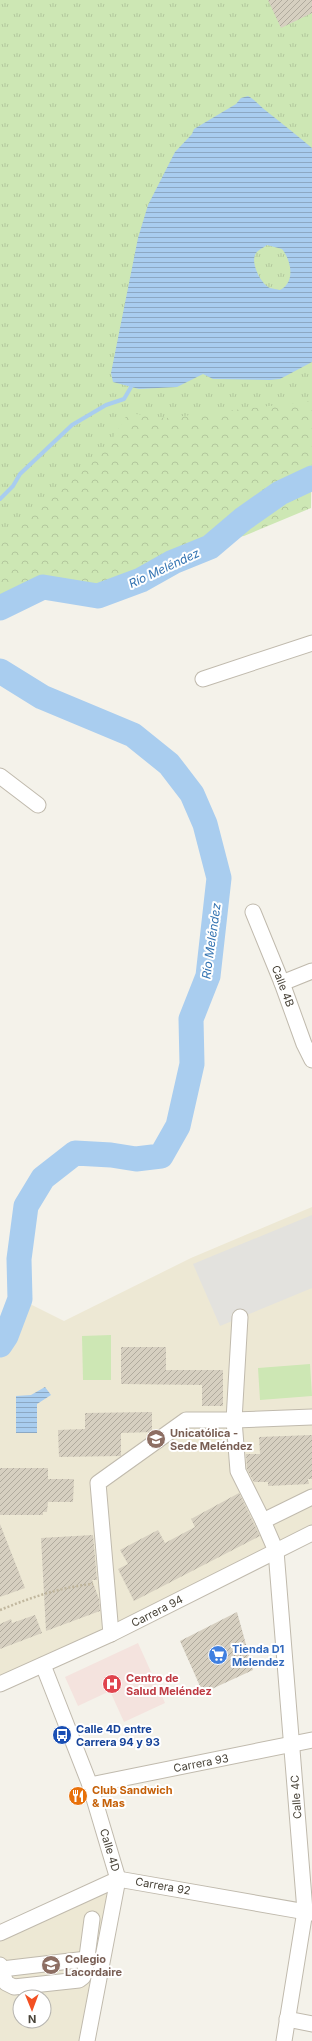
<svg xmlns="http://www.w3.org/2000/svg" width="312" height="2041" viewBox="0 0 312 2041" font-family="Inter,sans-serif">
<defs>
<pattern id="grass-tufts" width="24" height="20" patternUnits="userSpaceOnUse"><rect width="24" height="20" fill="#cde7b4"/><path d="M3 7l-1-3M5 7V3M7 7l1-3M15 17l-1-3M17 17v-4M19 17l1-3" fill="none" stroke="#b2c79c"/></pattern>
<pattern id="forest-crowns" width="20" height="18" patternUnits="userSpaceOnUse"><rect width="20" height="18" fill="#cde7b4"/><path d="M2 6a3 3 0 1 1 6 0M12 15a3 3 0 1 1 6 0" fill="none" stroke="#b2c79c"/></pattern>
<pattern id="water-rules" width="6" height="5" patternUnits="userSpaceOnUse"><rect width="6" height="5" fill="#a9cdef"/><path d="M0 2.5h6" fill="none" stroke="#8ca8c3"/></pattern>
<pattern id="building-hatch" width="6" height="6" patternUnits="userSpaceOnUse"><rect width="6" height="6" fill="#d6cfc0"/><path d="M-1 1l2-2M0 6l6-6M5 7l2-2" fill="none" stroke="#b0aa9d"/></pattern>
</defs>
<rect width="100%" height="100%" fill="#f4f2ea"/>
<g fill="#ede8d4" fill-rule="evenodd">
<polygon points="312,1207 312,1533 0,1684 0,1345 6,1336 20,1299 64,1321 191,1258"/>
<path d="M118,1879l-31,162h-87v-108zM20,1997h24v24h-24z"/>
</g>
<polygon fill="#f4e3de" points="138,1643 165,1703 124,1722 110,1691 78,1706 65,1677"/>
<polygon fill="url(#grass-tufts)" points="0,0 312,0 312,478 243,519 210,547 173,562 141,580 98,596 43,587 0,608"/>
<polygon fill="url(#forest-crowns)" points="312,401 311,508 244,536 166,551 111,583 59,580 26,587 0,601 0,534 15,525 108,446 128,413 166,418"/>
<g fill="#cde7b4">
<polygon points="111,1335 111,1380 83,1380 82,1336"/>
<polygon points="310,1364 312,1396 260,1400 258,1368"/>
</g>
<polygon fill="#e3e2de" points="312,1215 312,1288 220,1326 193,1264"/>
<g fill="url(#water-rules)" fill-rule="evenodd">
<path d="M248,96c7,4 11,9 17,14 16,13 32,25 47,38v214l-32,17 -10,1 -57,-1 -10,-5 -26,13 -38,2 -26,-7 -2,-9 27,-135 10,-33 27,-53 17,-18 2,-5 42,-25 5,-6zM267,245l15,4c9,11 14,33 -2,41 -3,-1 -7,-1 -10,-2 -9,-4 -19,-24 -15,-33 2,-5 8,-7 12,-10z"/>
<polygon points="45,1387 51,1395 37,1404 37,1433 16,1433 16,1396 31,1395"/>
</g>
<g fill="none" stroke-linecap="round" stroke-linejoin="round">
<polyline stroke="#a9cdef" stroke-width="4" points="0,499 13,486 20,474 72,425 106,405 124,399 131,387"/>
<g stroke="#a9cdef" stroke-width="25">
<polyline points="0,608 43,587 98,596 141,580 173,562 210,547 243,519 280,493 312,478"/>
<polyline points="0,671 42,697 133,735 169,764 192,794 205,824 219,878 208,976 191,1019 192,1064 178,1126 161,1156 136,1159 111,1155 75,1153 43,1178 26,1206 19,1259 20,1299 6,1336 0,1345"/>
</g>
</g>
<g fill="url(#building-hatch)">
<polygon points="268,0 312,0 312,13 281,28"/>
<polygon points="121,1347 166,1347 166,1370 223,1370 223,1406 202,1406 202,1385 121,1384"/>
<polygon points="152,1412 152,1432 121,1433 121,1456 59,1457 58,1430 85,1429 85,1413"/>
<polygon points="312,1435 312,1479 308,1479 309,1484 268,1486 268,1482 254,1482 247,1469 246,1454 260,1454 259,1437"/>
<polygon points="0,1468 48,1468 48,1479 74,1479 73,1502 48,1502 47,1512 43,1512 43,1515 0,1515"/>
<polygon points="239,1493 260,1536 134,1601 118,1569 128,1564 120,1550 158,1530 165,1543 195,1527 191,1519"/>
<polygon points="0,1524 25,1588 0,1597"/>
<polygon points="93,1535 97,1580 92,1580 99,1599 100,1611 46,1631 41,1538"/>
<polygon points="237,1612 253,1670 203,1693 180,1641"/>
<polygon points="35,1615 42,1633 0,1649 0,1624 11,1619 12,1623"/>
</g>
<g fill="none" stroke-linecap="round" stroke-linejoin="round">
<g stroke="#c0baad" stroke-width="17">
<g id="minor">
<polyline points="203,679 312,643"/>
<polyline points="0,776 38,805"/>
<polyline points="253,912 282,983 304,1044 312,1060"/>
<polyline points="282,983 312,971"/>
<polyline points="240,1317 234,1420 238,1471 263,1521 276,1551 305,1911 284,2041"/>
<polyline points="263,1521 312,1497"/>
<polyline points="111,1634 98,1483 186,1420 234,1420 312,1417"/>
<polyline points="43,1665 90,1785 118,1879 87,2041"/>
<polyline points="0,1684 111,1634 312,1533"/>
<polyline points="90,1785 312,1740"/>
<polyline points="0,1933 118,1879 312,1913"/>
<polyline points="0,1965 6,1983 14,1987 79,1980 83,1977 85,1972 92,1919"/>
<polyline points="2,1969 87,1959"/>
<polyline points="287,2019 312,2024"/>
</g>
</g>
<path stroke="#c1b79e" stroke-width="2.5" stroke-dasharray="2 2" stroke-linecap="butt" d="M0,1610c30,-12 60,-23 93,-26"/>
<use href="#minor" stroke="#fff" stroke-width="15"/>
</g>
<defs>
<g id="university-disc" transform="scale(1)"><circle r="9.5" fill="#8d6e63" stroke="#fff"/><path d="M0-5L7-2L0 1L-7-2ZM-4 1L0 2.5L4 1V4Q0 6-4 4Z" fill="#fff"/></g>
<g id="supermarket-disc" transform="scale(1)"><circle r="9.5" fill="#3f7fe0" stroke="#fff"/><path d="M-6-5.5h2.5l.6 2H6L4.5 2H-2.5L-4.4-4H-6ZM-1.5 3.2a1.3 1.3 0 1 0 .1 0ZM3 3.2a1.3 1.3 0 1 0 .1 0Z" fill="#fff"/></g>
<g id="hospital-disc" transform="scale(1)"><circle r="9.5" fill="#e0444e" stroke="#fff"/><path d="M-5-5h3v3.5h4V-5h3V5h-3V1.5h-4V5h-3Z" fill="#fff"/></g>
<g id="bus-disc" transform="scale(1)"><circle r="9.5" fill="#1a4fb4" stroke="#fff"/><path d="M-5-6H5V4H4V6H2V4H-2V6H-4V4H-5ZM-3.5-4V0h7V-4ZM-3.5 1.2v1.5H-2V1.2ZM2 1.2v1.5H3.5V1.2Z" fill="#fff"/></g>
<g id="restaurant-disc" transform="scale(1)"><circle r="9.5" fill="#e8710a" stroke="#fff"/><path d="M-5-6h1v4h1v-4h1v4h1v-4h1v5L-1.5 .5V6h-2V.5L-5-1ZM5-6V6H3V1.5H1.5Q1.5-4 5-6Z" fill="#fff"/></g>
<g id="school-disc" transform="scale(1)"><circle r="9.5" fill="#8d6e63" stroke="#fff"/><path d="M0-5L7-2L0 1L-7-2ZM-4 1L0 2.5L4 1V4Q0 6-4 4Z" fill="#fff"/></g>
</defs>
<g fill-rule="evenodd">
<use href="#university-disc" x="156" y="1439"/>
<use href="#supermarket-disc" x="218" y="1655"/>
<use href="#hospital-disc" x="112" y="1684"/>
<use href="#bus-disc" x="62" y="1735"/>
<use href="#restaurant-disc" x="78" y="1796"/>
<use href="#school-disc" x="51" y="1965"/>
</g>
<g text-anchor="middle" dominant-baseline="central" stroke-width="4" stroke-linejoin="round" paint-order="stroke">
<g font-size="11" fill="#484338" stroke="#fff">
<text transform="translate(283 986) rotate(69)">Calle 4B</text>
<text transform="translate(157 1611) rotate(-27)">Carrera 94</text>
<text transform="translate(201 1763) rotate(-11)">Carrera 93</text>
<text transform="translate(296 1797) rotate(-94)">Calle 4C</text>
<text transform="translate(110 1850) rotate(73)">Calle 4D</text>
<text transform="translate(163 1886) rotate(10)">Carrera 92</text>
</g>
<g font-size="11" font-weight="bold" fill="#785e54" stroke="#fff" text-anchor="start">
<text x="170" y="1433">Unicatólica -<tspan x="170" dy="13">Sede Meléndez</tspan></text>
<text x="65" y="1959">Colegio<tspan x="65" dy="13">Lacordaire</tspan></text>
</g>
<g font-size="11" font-weight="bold" fill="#366cbe" stroke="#fff" text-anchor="start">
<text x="232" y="1649">Tienda D1<tspan x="232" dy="13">Melendez</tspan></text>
</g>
<g font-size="11" font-weight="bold" fill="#be3a42" stroke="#fff" text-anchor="start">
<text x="126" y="1678">Centro de<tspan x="126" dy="13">Salud Meléndez</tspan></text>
</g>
<g font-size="11" font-weight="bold" fill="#164399" stroke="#fff" text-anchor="start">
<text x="76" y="1729">Calle 4D entre<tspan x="76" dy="13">Carrera 94 y 93</tspan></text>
</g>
<g font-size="11" font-weight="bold" fill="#c56008" stroke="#fff" text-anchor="start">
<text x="92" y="1790">Club Sandwich<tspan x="92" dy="13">&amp; Mas</tspan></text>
</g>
<g font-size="12" font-style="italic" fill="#3474b2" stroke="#fff">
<text transform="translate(164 568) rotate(-25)">Río Meléndez</text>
<text transform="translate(211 941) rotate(-82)">Río Meléndez</text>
</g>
</g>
<g transform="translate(32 2009) rotate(179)"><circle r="19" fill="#ffffff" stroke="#b6b4af"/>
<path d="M0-3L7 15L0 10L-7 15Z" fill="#f35022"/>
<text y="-6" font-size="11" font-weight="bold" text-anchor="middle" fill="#484338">N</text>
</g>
</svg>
